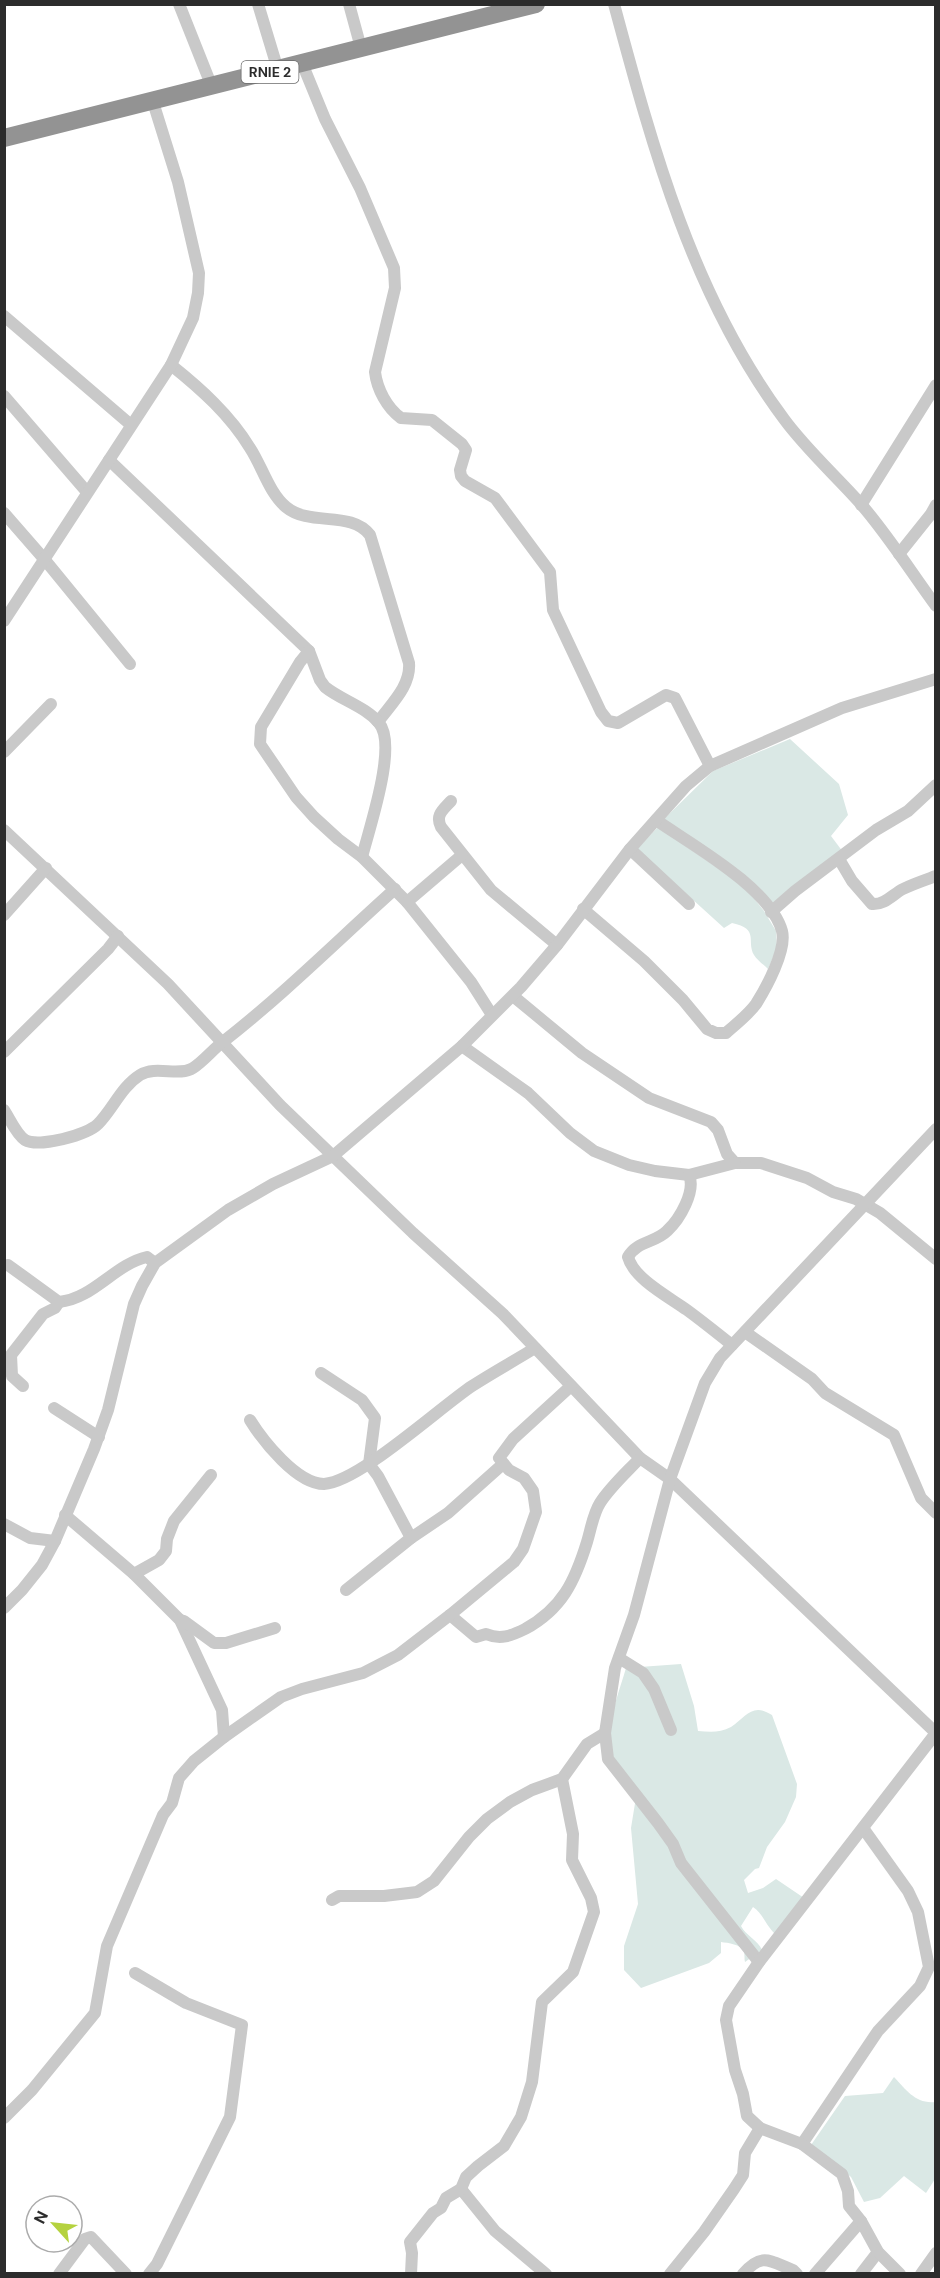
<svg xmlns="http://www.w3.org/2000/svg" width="940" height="2278" viewBox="0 0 940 2278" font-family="'DM Sans',sans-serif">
<rect width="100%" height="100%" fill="#fff"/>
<g fill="#dae8e5">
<polygon points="790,739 839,784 848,815 831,836 843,852 771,906 664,819 713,771"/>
<path d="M658,827l87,60 19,24 12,20 1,17 -9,21c-4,-4 -11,-9 -14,-14 -8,-14 6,-26 -22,-32l-8,5 -87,-79z"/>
<path d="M681,1664l13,42 4,25c12,1 22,2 33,-4 15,-10 21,-25 41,-12l25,69 -1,13 -11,25 -18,25 -8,21 -4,1 -11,11 4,13 15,-5 13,-9 31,21 -29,36c-11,-7 -14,-22 -25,-29l-12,19c5,10 17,14 21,24l-17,12c-1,-3 0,-6 -1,-10 -3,-8 -16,-9 -23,-10v11l-12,10 -68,25 -17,-18v-24l14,-42 -7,-76 6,-37c-7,-9 -19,-19 -24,-30 -11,-28 5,-65 13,-93z"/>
<path d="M894,2077c12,13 22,27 41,25v77l-9,14 -22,-17 -24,22 -16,4 -13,-25 -40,-32 34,-49 38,-3z"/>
</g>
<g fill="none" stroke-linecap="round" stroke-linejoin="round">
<g stroke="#c9c9c9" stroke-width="12">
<polyline points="179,4 212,87"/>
<polyline points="258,4 278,70"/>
<polyline points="349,4 361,48"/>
<path d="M614,4c39,145 79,293 170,415 22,30 51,56 76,84 28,32 51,69 76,103"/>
<path d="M302,63l23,56 35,69 34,80 1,20 -20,84c2,17 12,36 26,46l31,2 30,24 4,6 -6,20 1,6 4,5 30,17 55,74 3,38 48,102 7,9 10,2 48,-28 9,3 35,68"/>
<polyline points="4,316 131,425"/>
<path d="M171,365c30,24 59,50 79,83 12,18 19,45 36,59 24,20 65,3 84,28l39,128c2,23 -18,41 -31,59"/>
<polyline points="4,396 87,492"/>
<path d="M109,460l200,191 11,29 5,7c16,13 41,20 54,36 19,22 -10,106 -17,134"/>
<polyline points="861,505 936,385"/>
<polyline points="4,513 45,560 130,664"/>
<polyline points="899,554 931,514 936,505"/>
<polyline points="4,621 171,365 193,318 198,293 199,273 178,182 153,102"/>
<polyline points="309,651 300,662 261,727 260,744 296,797 314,817 338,839 362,857 407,902 471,982 492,1015"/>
<polyline points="4,752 51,704"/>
<path d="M451,801c-8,9 -16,14 -10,26l50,63 66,55"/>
<polyline points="4,830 168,984 280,1105 413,1233 503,1314 640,1458 670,1479 936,1733"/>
<polyline points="630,849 689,904"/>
<path d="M839,859l13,22 20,23c13,1 21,-10 31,-15 10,-5 22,-9 33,-13"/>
<polyline points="407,902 462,855"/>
<path d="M583,909l61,52 39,39 24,29 9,4h10c10,-9 22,-18 30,-29 10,-16 31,-54 26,-73 -12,-43 -90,-86 -126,-111"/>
<polyline points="771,912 795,891 876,830 908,811 936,785"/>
<polyline points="4,915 46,868"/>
<polyline points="513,996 582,1053 649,1098 711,1122 718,1130 727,1154 735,1163 761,1163 807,1178 833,1192 856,1199 880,1213 936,1259"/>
<polyline points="462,1046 528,1093 570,1133 594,1151 629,1165 655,1171 689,1175 735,1163"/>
<polyline points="4,1052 108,949 118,936"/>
<path d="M4,1110c6,9 12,24 21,30 14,8 62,-5 73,-16 15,-15 23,-37 42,-49 16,-10 39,2 53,-7 11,-7 20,-19 31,-27 60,-47 114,-101 171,-152"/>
<path d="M689,1175c7,16 -9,44 -22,56 -12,12 -30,10 -39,26 6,22 41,40 59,53 15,11 30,23 45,35"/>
<path d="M8,1265l51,37c34,-3 56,-38 88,-45l8,6"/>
<polyline points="745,1332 812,1379 825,1393 894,1435 921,1498 936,1513"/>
<polyline points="321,1373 362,1400 375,1418 369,1464 378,1476 411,1538"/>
<polyline points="23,1386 12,1376 11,1355 43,1314 55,1308 59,1302"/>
<polyline points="54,1408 99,1437"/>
<path d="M250,1420c13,21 47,64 74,64 35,-2 115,-76 148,-98 20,-13 42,-25 63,-38"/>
<polyline points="65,1515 134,1574 180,1620 222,1710 224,1737"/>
<polyline points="4,1524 30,1538 55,1541"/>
<polyline points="134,1574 159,1560 166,1551 167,1539 174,1521 211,1475"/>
<polyline points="346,1590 411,1538 448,1513 503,1464"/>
<polyline points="4,1608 22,1590 42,1565 55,1541 94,1449 108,1410 134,1304 142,1286 155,1263 228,1210 273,1184 333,1156 462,1046 521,987 557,945 630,849 686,786 710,766 842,708 936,679"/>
<path d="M450,1615l26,22 10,-3c14,6 25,2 39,-5 37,-20 50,-48 62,-87 4,-13 6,-28 13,-39 11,-17 27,-31 40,-45"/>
<polyline points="180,1620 184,1621 214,1643 226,1643 275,1628"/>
<polyline points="619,1658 643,1673 654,1689 671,1730"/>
<polyline points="332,1900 339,1896 384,1896 417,1892 434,1881 469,1837 487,1819 510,1802 532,1790 562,1779 587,1744 605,1733"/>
<polyline points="759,1962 681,1863 673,1844 658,1823 608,1759 605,1733 615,1668 634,1615 670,1479 705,1383 720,1358 936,1129"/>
<polyline points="135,1973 186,2003 242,2025 230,2117 157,2264 149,2274"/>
<polyline points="4,2118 32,2090 95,2013 107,1946 163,1815 172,1803 179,1778 194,1761 224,1737 281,1697 302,1689 363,1673 398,1655 450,1615 514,1562 523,1549 536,1512 533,1491 524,1478 509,1470 499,1458 513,1439 571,1386"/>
<polyline points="802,2144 878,2031 920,1986 929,1967 918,1912 908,1891 863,1828"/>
<polyline points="461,2189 495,2231 546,2274"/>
<polyline points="59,2274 85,2239 91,2237 126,2274"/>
<polyline points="411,2274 412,2253 410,2242 433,2213 441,2208 446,2198 461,2189 466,2177 478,2166 504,2146 521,2117 532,2082 542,2002 573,1972 594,1912 591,1898 572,1860 573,1834 562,1779"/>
<polyline points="670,2274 704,2232 734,2189 743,2175 745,2153 760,2128"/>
<path d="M743,2274c19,-22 26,-13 50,-4l4,4"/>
<polyline points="815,2274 861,2221"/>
<polyline points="861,2274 878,2252"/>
<polyline points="900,2274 878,2252 861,2221 849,2206 848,2191 842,2174 802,2144 760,2128 747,2116 743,2094 735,2070 726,2020 729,2006 759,1962 936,1733"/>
<polyline points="921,2274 936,2253"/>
</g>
<polyline stroke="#939393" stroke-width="18" points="4,138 536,4"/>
</g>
<g text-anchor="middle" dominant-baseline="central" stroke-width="6" stroke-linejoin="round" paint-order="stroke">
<rect fill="#fff" stroke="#6b6b6b" stroke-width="1.5" x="241.5" y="61" width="57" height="22" rx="4.5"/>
<g font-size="14" font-weight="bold" fill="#2c2c2c">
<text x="270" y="72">RNIE 2</text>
</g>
</g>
<rect width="940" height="2278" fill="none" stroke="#2c2c2c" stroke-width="12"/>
<g transform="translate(54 2224) rotate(297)"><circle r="28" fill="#ffffff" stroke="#ababab" stroke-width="1.5"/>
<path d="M0-4.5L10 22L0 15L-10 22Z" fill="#b5d23f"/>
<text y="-9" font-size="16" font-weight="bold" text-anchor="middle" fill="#2c2c2c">N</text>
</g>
</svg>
